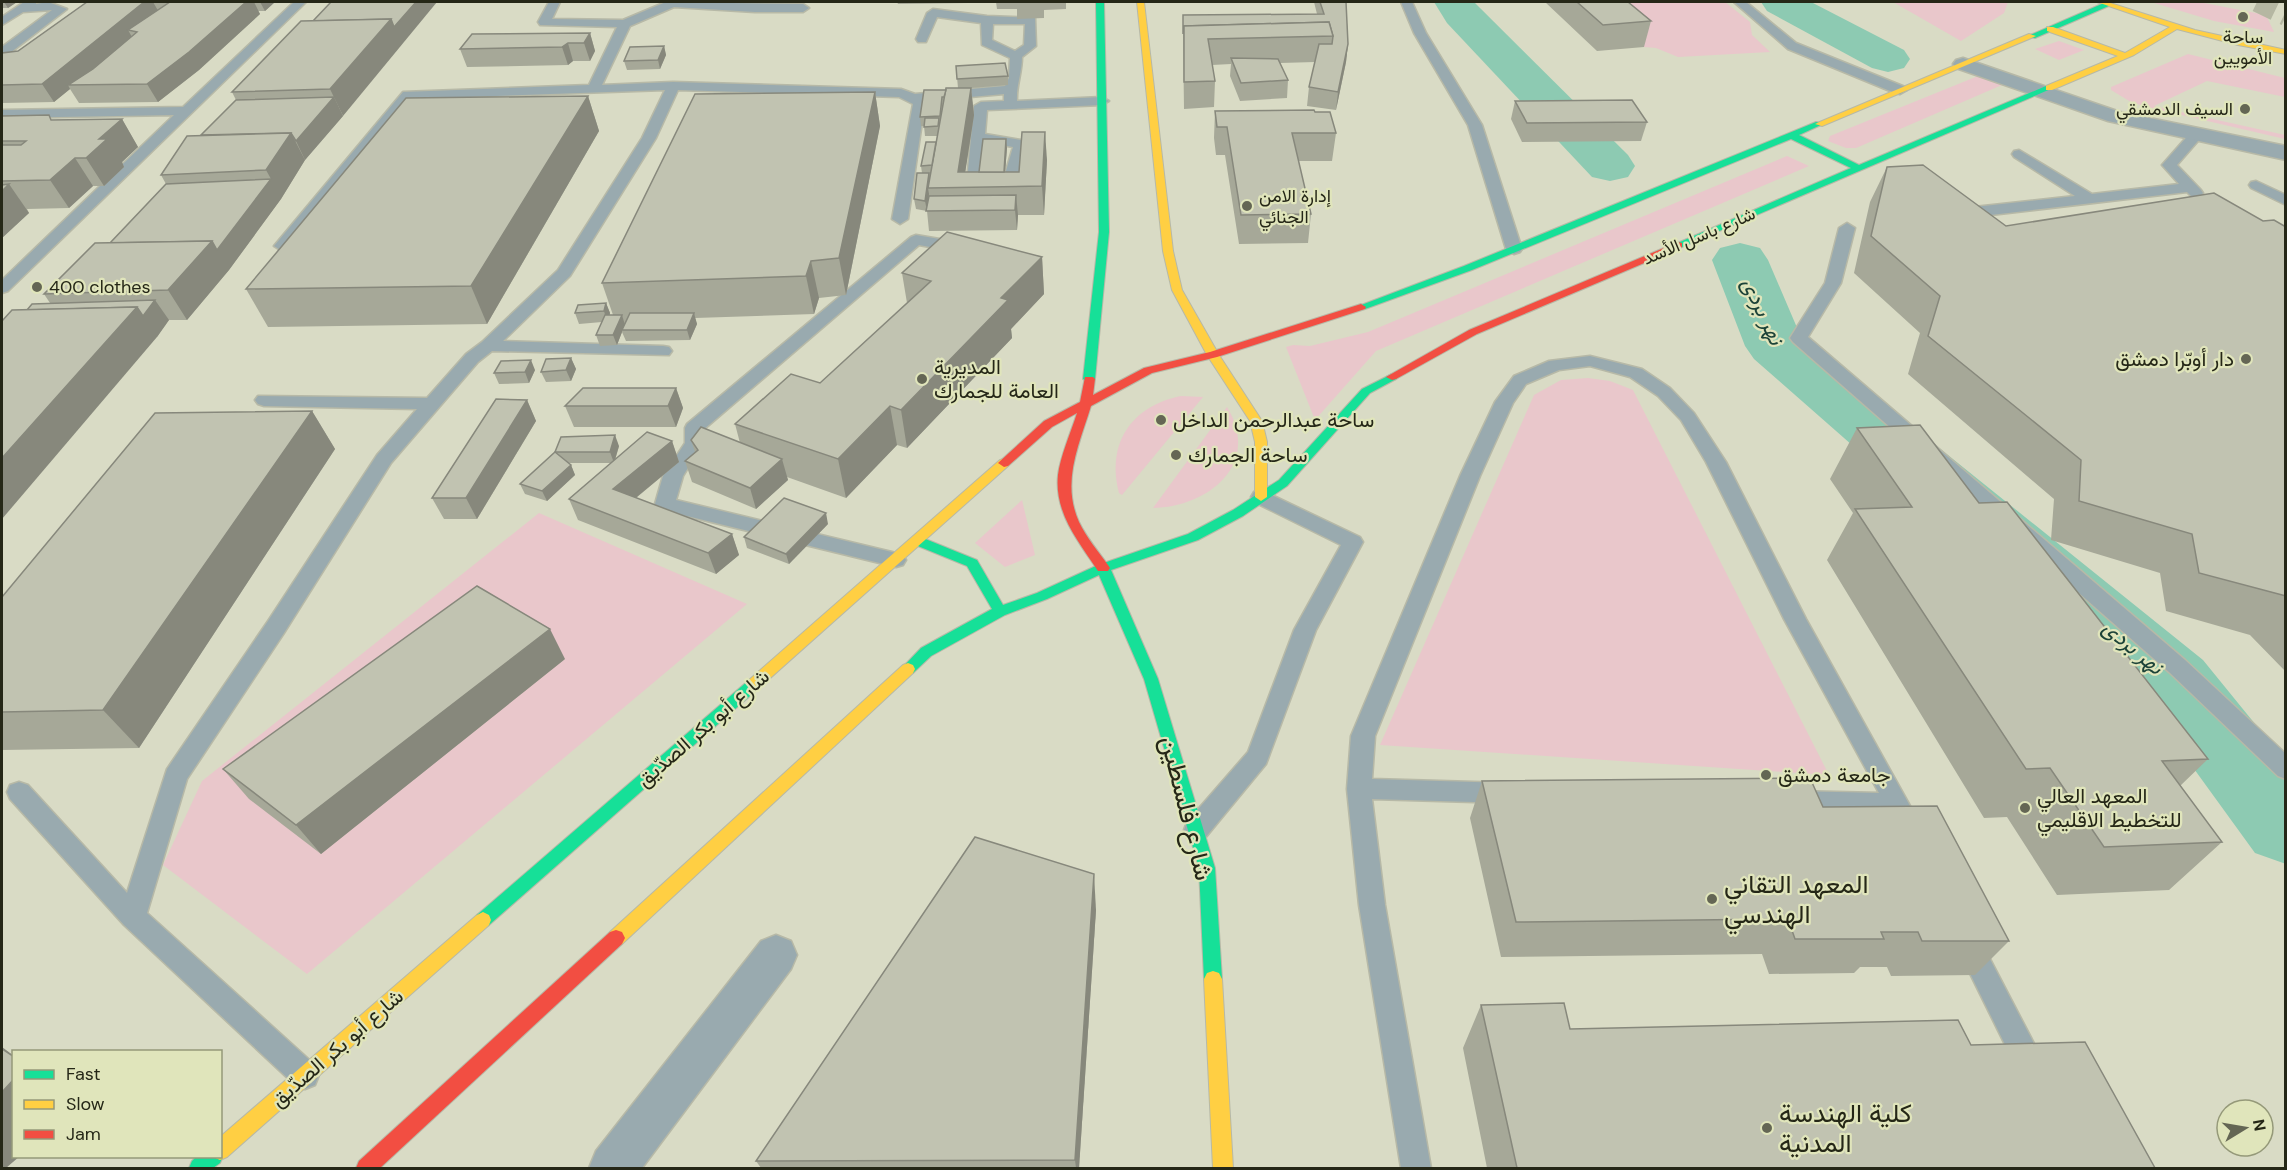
<svg xmlns="http://www.w3.org/2000/svg" width="2287" height="1170" viewBox="0 0 2287 1170" font-family="'DM Sans',Vazirmatn,sans-serif">
<rect width="100%" height="100%" fill="#d9dbc5"/>
<g fill="#e9c7cb">
<polygon points="1593,2 1725,2 1750,22 1752,35 1770,52 1678,57 1656,48 1644,47"/>
<polygon points="1893,2 2008,2 2004,13 1961,41"/>
<polygon points="2151,2 2199,2 2266,15 2274,32 2214,21"/>
<polygon points="2059,41 2084,50 2059,60 2035,49"/>
<polygon points="2188,54 2285,78 2285,97 2207,81 2154,106 2285,135 2285,139 2147,107 2131,102 2111,90 2111,87"/>
<polygon points="1978,76 2002,85 1856,148 1846,148 1828,141 1830,136"/>
<polygon points="1787,156 1809,166 1376,351 1315,420 1286,347 1293,345 1310,346 1368,332"/>
<polygon points="1588,378 1610,381 1633,390 1829,775 1380,745 1534,395 1561,380"/>
<path d="M1181,396l22,1 -81,98 -3,-2c-13,-49 12,-87 62,-97z"/>
<path d="M1227,407c35,57 -19,100 -74,101z"/>
<polygon points="1022,500 1035,555 1005,567 975,543"/>
<polygon points="539,513 747,604 307,974 163,865 202,781"/>
</g>
<polygon fill="#8dcab2" points="1761,2 1800,2 1828,17 1899,48 1867,63 1807,32"/>
<g fill="none" stroke-linecap="round" stroke-linejoin="round">
<g fill="#8dcab2" fill-rule="evenodd">
<polygon points="1434,2 1474,2 1628,155 1635,166 1628,177 1610,181 1592,177 1447,23"/>
<polygon points="1761,2 1811,2 1904,50 1910,59 1904,68 1888,72 1872,68 1767,11"/>
<polygon points="1740,243 1760,248 1768,260 1801,337 2203,660 2286,762 2286,864 2255,853 2147,704 1754,359 1745,346 1712,260 1720,248"/>
</g>
<polyline stroke="#b5b7a2" stroke-width="20" stroke-dasharray="20 10" stroke-linecap="butt" points="2257,2 2286,16"/>
<g stroke="#b7b9a7" stroke-width="3">
<g id="lane">
<polygon points="24,2 36,2 36,4 48,2 67,9 6,56 2,57 2,47 52,10 23,12 2,25 2,17"/>
<polygon points="294,2 306,2 8,291 2,293 2,280 174,115 2,118 2,110 183,107"/>
<path d="M549,2h11l-8,17 71,1 43,-18 137,2 6,4 -6,4h-48l-81,-5 -44,19 -28,59 71,-3 228,7 14,5 90,-8 4,-8 1,-20 -28,-13 -1,-22 -44,-6 -11,25h-8l-2,-3 11,-26 6,-4 54,7 48,2 1,28 -14,11c0,16 -6,29 -5,44l85,-4 7,4 -7,4 -115,5 -2,24 36,6 7,4 -16,51 -39,1 -7,-4 8,-86 7,-4 23,-1v-7l-79,7 -17,118 -8,5 -8,-5 21,-115 -14,-7 -221,-7 -22,48 -86,138 -67,65 160,5 6,1 3,4 -3,4 -177,-4 -14,11 -87,101 -107,170 -97,146 -40,134 168,152 4,10 -4,10 -10,4 -10,-4 -171,-160 -114,-126 -3,-7 3,-7 9,-3 9,3 99,108 40,-124 101,-148 109,-166 40,-46 -153,-3 -6,-2 -3,-4 3,-4 169,2 39,-44 16,-12 76,-72 84,-132 23,-48 -253,9 -125,150 -5,2 -8,-5 129,-154 186,-7 28,-58 -77,-2 -2,-3zM993,24h32l-1,21 -9,6 -23,-11zM985,142l28,5 -12,41h-20z"/>
<polygon points="1401,2 1412,2 1426,33 1482,125 1522,249 1520,252 1514,254 1506,249 1468,125 1414,33"/>
<polygon points="1734,2 1746,2 1796,43 1905,87 1907,90 1900,94 1895,93 1788,49"/>
<polygon points="2197,130 2204,134 2177,165 2201,190 2203,193 2201,196 2191,196 2187,192 1956,219 1948,214 1956,209 2075,196 2014,157 2012,154 2014,151 2019,150 2092,194 2179,184 2162,165 2192,131"/>
<polygon points="2256,181 2286,195 2286,205 2251,188 2249,185 2251,182"/>
<polygon points="1847,223 1855,228 1841,283 1808,337 2185,660 2286,754 2286,779 2278,776 2169,672 1793,342 1790,338 1825,283 1839,228"/>
<polygon points="916,235 963,243 971,248 963,253 919,245 703,430 703,443 683,476 676,500 896,553 903,555 906,560 903,565 896,567 658,509 655,504 663,476 685,443 685,428 687,424 911,237"/>
<polygon points="1590,356 1642,369 1670,388 1694,413 1726,462 1806,619 1924,831 1921,839 1912,842 1903,839 1890,814 1794,811 1785,808 1782,801 1785,794 1794,791 1879,793 1784,619 1706,462 1681,420 1658,396 1630,377 1590,366 1559,370 1526,384 1513,403 1480,476 1375,736 1372,779 1508,783 1517,786 1520,793 1517,800 1508,803 1372,799 1385,905 1431,1168 1401,1168 1359,905 1347,789 1351,736 1460,476 1495,402 1514,376 1549,361"/>
<polygon points="1261,490 1360,537 1363,542 1316,630 1266,764 1205,838 1196,841 1187,838 1184,830 1187,822 1248,752 1294,630 1341,545 1254,502 1251,497 1254,492"/>
<polygon points="1969,933 1978,936 2041,1057 2045,1067 2041,1077 2031,1081 2021,1077 1956,945 1960,936"/>
</g>
</g>
<g stroke="#b7b9a7" stroke-width="3">
<g id="street">
<polygon points="1963,58 2120,112 2286,146 2286,160 2108,121 1956,68 1953,64 1956,60"/>
<polygon points="776,935 791,941 797,955 791,969 642,1168 589,1168 596,1151 761,941"/>
</g>
</g>
<g stroke="#b7b9a7" stroke-width="2">
<g id="fast">
<polygon points="1096,2 1104,2 1109,232 1095,379 1089,382 1083,379 1099,232"/>
<polygon points="2104,3 2111,5 2035,38 2028,36"/>
<polygon points="2046,86 2053,88 1682,247 1678,248 1673,245 1851,168 1791,139 1472,270 1365,309 1357,309 1356,307 1464,266 1816,122 1823,124 1799,135 1859,165"/>
<polygon points="1392,374 1398,377 1396,379 1370,393 1287,486 1243,516 1198,540 1111,570 1158,679 1215,868 1222,979 1219,985 1213,987 1207,985 1204,979 1199,868 1144,679 1099,575 1047,599 1005,615 931,656 913,673 903,673 901,669 921,648 992,609 967,566 913,544 911,541 918,536 977,560 1003,605 1037,593 1098,565 1188,534 1233,510 1279,480 1362,389"/>
<polygon points="754,678 759,680 761,684 759,688 489,925 483,928 477,925 475,920 477,915 749,680"/>
<polygon points="220,1151 223,1156 220,1163 213,1168 189,1168 192,1161 197,1156 220,1156"/>
</g>
</g>
<g stroke="#b7b9a7" stroke-width="2">
<g id="slow">
<polygon points="1137,2 1144,2 1173,251 1182,290 1219,355 1262,421 1267,442 1267,497 1261,501 1255,497 1255,442 1250,421 1207,355 1172,290 1163,251"/>
<polygon points="2097,2 2107,2 2195,30 2286,50 2286,54 2238,45 2177,29 2134,55 2052,90 2046,90 2046,86 2118,56 2047,31 2047,27 2053,27 2125,53 2170,27"/>
<polygon points="2029,34 2036,36 1822,126 1815,124"/>
<polygon points="1004,459 1010,463 1008,466 759,688 749,688 747,684 749,680 1000,460"/>
<polygon points="908,663 913,665 915,669 913,673 622,944 616,946 610,944 607,938 610,932 903,665"/>
<polygon points="483,912 489,915 491,920 489,925 227,1157 220,1160 213,1157 220,1156 220,1137 477,915"/>
<polygon points="1213,971 1219,973 1222,979 1233,1168 1213,1168 1204,979 1207,973"/>
</g>
</g>
<g stroke="#b7b9a7" stroke-width="2">
<g id="jam">
<polygon points="1678,242 1682,243 1682,247 1477,334 1396,379 1392,380 1386,377 1469,330"/>
<path d="M1361,304l5,3 -1,2 -148,48 -65,16 -61,33c-12,39 -30,76 -12,116 7,15 19,29 29,43l2,3 -2,3h-10c-19,-29 -44,-58 -40,-96 2,-18 13,-43 19,-62l-25,14 -44,39 -4,1 -6,-4 46,-42 36,-19 5,-25h8l2,2 -2,16 51,-27 66,-16z"/>
<polygon points="616,930 622,932 625,938 622,944 380,1168 356,1168 359,1161 610,932"/>
</g>
</g>
<use href="#lane" fill="#99aaaf" fill-rule="evenodd"/>
<use href="#street" fill="#99aaaf" fill-rule="evenodd"/>
<use href="#fast" fill="#16e098" fill-rule="evenodd"/>
<use href="#slow" fill="#ffcf43" fill-rule="evenodd"/>
<use href="#jam" fill="#f24e42" fill-rule="evenodd"/>
</g>
<g fill="#a6a898">
<polygon points="2,2 17,2 8,8 2,8"/>
<polygon points="87,2 275,2 265,11 258,11 260,14 199,70 158,102 79,103 70,89 54,102 2,103 2,53 18,51"/>
<polygon points="897,2 968,2 968,3 898,4"/>
<polygon points="996,2 1066,2 1066,9 1044,10 1044,18 1017,19 1017,9 997,9"/>
<polygon points="1314,2 1346,2 1348,44 1346,62 1336,110 1307,106 1309,87 1315,62 1280,63 1288,80 1287,98 1240,101 1230,76 1231,64 1212,65 1215,81 1214,107 1184,109 1183,33 1317,14"/>
<polygon points="1545,2 1628,2 1651,21 1644,47 1597,51"/>
<polygon points="301,21 343,116 305,160 281,199 229,270 187,320 169,320 157,337 27,310 50,303 44,294 110,243 166,184 161,175 236,100 232,92"/>
<polygon points="590,33 595,51 590,61 573,61 568,65 467,67 460,49"/>
<polygon points="664,46 666,55 660,69 627,70 624,61"/>
<polygon points="956,66 1008,76 1008,85 971,88 974,115 965,172 979,172 1007,148 1005,172 1019,172 1047,160 1044,215 1018,215 1017,230 929,231 927,211 916,209 914,199 922,173 921,166 936,142 937,136 925,136 924,126 921,126 920,117 946,90 958,88"/>
<polygon points="875,92 880,126 846,295 819,298 814,314 695,318 697,324 690,340 626,341 622,332 617,345 600,346 596,335 602,322 579,324 575,313 606,303 610,313 610,315 613,315 602,283"/>
<polygon points="588,96 599,131 487,324 268,327 246,289"/>
<polygon points="1515,101 1647,122 1641,141 1522,142 1511,119"/>
<polygon points="1215,111 1315,112 1336,133 1332,161 1298,161 1311,214 1308,243 1239,244 1225,155 1216,155 1214,138"/>
<polygon points="2,116 52,120 122,119 138,147 122,162 124,167 104,186 93,186 69,208 27,209 29,213 2,238"/>
<polygon points="1887,167 2006,226 2263,221 2286,227 2286,672 2250,635 2166,611 2160,573 2051,540 2054,499 1908,374 1920,333 1854,273 1870,202"/>
<polygon points="1042,257 1044,294 1011,329 1012,338 907,448 897,445 846,498 787,477 788,480 756,509 692,482 685,461 695,452 691,440 740,443 735,424 820,383 907,303 902,273"/>
<polygon points="571,358 576,369 571,381 546,382 541,372"/>
<polygon points="535,370 529,383 499,384 494,373"/>
<polygon points="676,388 683,408 676,427 574,427 565,406"/>
<polygon points="527,400 536,421 477,519 444,519 432,498"/>
<polygon points="312,411 335,449 139,748 2,750 2,597"/>
<polygon points="1857,428 1979,503 2208,759 2180,786 2222,842 2169,890 2057,895 2007,817 1984,818 1827,560 1853,513 1830,479"/>
<polygon points="672,441 679,462 636,498 732,534 739,555 716,574 578,520 569,499 611,463 569,463 571,465 575,475 547,501 525,494 520,484 555,452 619,446 615,460"/>
<polygon points="828,524 789,564 747,548 744,537"/>
<polygon points="565,659 321,854 249,799 223,769"/>
<polygon points="1482,781 1823,807 2009,941 1975,975 1891,976 1887,967 1860,967 1854,973 1769,974 1762,954 1501,957 1470,818"/>
<polygon points="1096,910 1079,1168 761,1168 756,1161"/>
<polygon points="1481,1005 1570,1029 1971,1045 2155,1168 1487,1168 1463,1048"/>
</g>
<g fill="#87887c">
<polygon points="4,2 17,2 8,8"/>
<polygon points="144,2 153,2 160,14 128,30 132,37 75,85 68,85 70,89 54,102 42,84"/>
<polygon points="246,2 254,2 260,14 199,70 158,102 147,84"/>
<polygon points="260,2 275,2 265,11"/>
<polygon points="416,2 437,2 343,116 330,89 391,19"/>
<polygon points="590,33 595,51 590,61 584,43"/>
<polygon points="568,43 573,61 568,65 562,47"/>
<polygon points="1348,44 1346,62 1336,110 1338,92"/>
<polygon points="664,46 666,55 660,69 658,60"/>
<polygon points="971,88 974,115 963,187 958,172"/>
<polygon points="875,92 880,126 846,295 839,258"/>
<polygon points="588,96 599,131 487,324 471,286"/>
<polygon points="334,97 343,116 305,160 296,141"/>
<polygon points="122,119 138,147 122,162 124,167 104,186 86,158 99,139"/>
<polygon points="1045,132 1047,160 1044,215 1042,186"/>
<polygon points="291,133 305,160 281,199 229,270 187,320 168,290 212,241 271,179 266,170"/>
<polygon points="1006,139 1007,148 1004,185 1003,175"/>
<polygon points="75,158 93,186 69,208 50,180"/>
<polygon points="929,173 930,183 928,188 929,194 927,211 925,201"/>
<polygon points="9,184 29,213 2,238 2,191"/>
<polygon points="1016,195 1018,215 1017,230 1015,210"/>
<polygon points="1042,257 1044,294 1011,329 1012,338 907,448 901,410 1001,298"/>
<polygon points="811,261 819,298 814,314 806,276"/>
<polygon points="155,300 169,320 157,337 2,519 2,458 137,307"/>
<polygon points="606,303 610,313 607,322 604,311"/>
<polygon points="694,313 697,324 690,340 687,330"/>
<polygon points="622,315 625,325 622,330 622,332 617,345 613,335"/>
<polygon points="571,358 576,369 571,381 566,370"/>
<polygon points="531,360 535,370 529,383 525,372"/>
<polygon points="676,388 683,408 676,427 668,406"/>
<polygon points="527,400 536,421 477,519 466,498"/>
<polygon points="890,406 897,445 846,498 838,459"/>
<polygon points="312,411 335,449 139,748 103,710"/>
<polygon points="615,435 619,446 614,463 610,452"/>
<polygon points="672,441 679,462 621,510 613,489"/>
<polygon points="782,459 788,480 756,509 750,488"/>
<polygon points="571,465 575,475 547,501 542,491"/>
<polygon points="826,513 828,524 789,564 786,554"/>
<polygon points="732,534 739,555 716,574 708,553"/>
<polygon points="550,629 565,659 321,854 296,825"/>
<polygon points="1094,874 1096,910 1079,1168 1076,1168 1075,1160"/>
<polygon points="2,1047 14,1056 14,1057 2,1049"/>
<polygon points="14,1079 14,1156 20,1156 6,1168 2,1168 2,1092"/>
</g>
<g fill="#c1c3b1" stroke="#87887c" stroke-width="1.5">
<polygon points="87,2 144,2 42,84 2,85 2,53 18,51"/>
<polygon points="170,2 246,2 189,52 147,84 68,85 93,69 137,32 128,30"/>
<polygon points="331,2 416,2 394,27 391,19 313,21"/>
<polygon points="1320,2 1346,2 1348,44 1338,92 1309,87 1319,44 1332,44 1333,36 1329,22 1184,26 1183,34 1183,15 1324,14"/>
<polygon points="1577,2 1628,2 1651,21 1603,25"/>
<polygon points="391,19 330,89 232,92 301,21"/>
<polygon points="1329,22 1333,36 1208,39 1215,81 1184,82 1184,26"/>
<polygon points="590,33 584,43 568,43 562,47 460,49 472,34"/>
<polygon points="664,46 658,60 624,61 630,47"/>
<polygon points="1231,58 1278,59 1288,80 1241,83"/>
<polygon points="1005,63 1008,76 957,79 956,66"/>
<polygon points="946,88 971,88 958,172 1019,172 1022,132 1045,132 1042,186 928,188"/>
<polygon points="924,90 946,90 944,97 942,97 940,116 920,117"/>
<polygon points="875,92 839,258 811,261 806,276 602,283 695,94"/>
<polygon points="588,96 471,286 246,289 406,98"/>
<polygon points="334,97 296,141 291,133 201,135 236,100"/>
<polygon points="1632,100 1647,122 1527,123 1515,101"/>
<polygon points="1314,110 1315,112 1330,112 1336,133 1292,133 1311,214 1241,215 1227,127 1217,127 1215,111"/>
<polygon points="49,115 51,120 122,119 99,139 107,139 86,158 75,158 50,180 2,181 2,145 21,145 26,141 2,141 2,116"/>
<polygon points="925,118 939,118 938,126 924,127"/>
<polygon points="291,133 266,170 161,175 187,136"/>
<polygon points="983,139 1006,139 1004,172 979,172"/>
<polygon points="926,142 936,142 932,165 921,166"/>
<polygon points="1923,165 2006,226 2214,193 2263,221 2274,220 2286,227 2286,596 2199,573 2192,534 2079,501 2081,460 1928,336 1940,296 1871,236 1887,167"/>
<polygon points="917,173 929,173 925,201 914,199"/>
<polygon points="271,179 217,250 212,241 110,243 166,184"/>
<polygon points="9,184 2,191 2,185"/>
<polygon points="1016,195 1015,210 926,211 929,196"/>
<polygon points="947,232 1042,257 1001,298 1008,300 901,410 890,406 838,459 735,424 791,374 820,383 931,281 902,273"/>
<polygon points="212,241 168,290 44,294 95,243"/>
<polygon points="155,300 143,316 137,307 27,310 32,304"/>
<polygon points="606,303 604,311 575,313 578,305"/>
<polygon points="137,307 2,458 2,321 12,310"/>
<polygon points="630,313 694,313 687,330 622,330"/>
<polygon points="605,315 622,315 613,335 596,335"/>
<polygon points="571,358 566,370 541,372 546,359"/>
<polygon points="531,360 525,372 494,373 501,361"/>
<polygon points="583,388 676,388 668,406 565,406"/>
<polygon points="496,399 527,400 466,498 432,498"/>
<polygon points="312,411 103,710 2,712 2,597 155,413"/>
<polygon points="1920,425 1979,503 2007,502 2208,759 2162,761 2222,842 2104,847 2050,768 2026,769 1855,509 1912,507 1857,428"/>
<polygon points="701,427 782,459 750,488 685,461 698,450 691,440"/>
<polygon points="647,432 672,441 613,489 732,534 708,553 569,499"/>
<polygon points="615,435 610,452 555,452 561,437"/>
<polygon points="555,452 571,465 542,491 520,484"/>
<polygon points="784,498 826,513 786,554 744,537"/>
<polygon points="477,586 550,629 296,825 223,769"/>
<polygon points="1810,778 1823,807 1937,806 2009,941 1922,941 1918,932 1881,932 1884,939 1795,939 1788,919 1516,922 1482,781"/>
<polygon points="975,837 1094,874 1075,1160 756,1161"/>
<polygon points="1564,1003 1570,1029 1958,1020 1971,1045 2085,1042 2155,1168 1517,1168 1481,1005"/>
<polygon points="2,1049 14,1057 14,1079 2,1092"/>
</g>
<g fill="#646654" stroke="#e0e5bb" stroke-width="2">
<circle cx="2243" cy="17" r="6"/>
<circle cx="2245" cy="109" r="6"/>
<circle cx="1247" cy="206" r="6"/>
<circle cx="37" cy="287" r="6"/>
<circle cx="2246" cy="359" r="6"/>
<circle cx="922" cy="379" r="6"/>
<circle cx="1161" cy="420" r="6"/>
<circle cx="1176" cy="455" r="6"/>
<circle cx="1766" cy="775" r="6"/>
<circle cx="2025" cy="808" r="6"/>
<circle cx="1712" cy="899" r="6"/>
<circle cx="1767" cy="1128" r="6"/>
</g>
<g text-anchor="middle" dominant-baseline="central" stroke-width="4.5" stroke-linejoin="round" paint-order="stroke">
<g font-size="18" fill="#252717" stroke="#e0e5bb" text-anchor="start">
<text x="2243" y="37" text-anchor="middle">ساحة<tspan x="2243" dy="21">الأمويين</tspan></text>
<text x="2233" y="109" text-anchor="end">السيف الدمشقي</text>
<text x="1259" y="196">إدارة الامن<tspan x="1259" dy="21">الجنائي</tspan></text>
<text x="49" y="287">400 clothes</text>
</g>
<g font-size="18" fill="#252717" stroke="#e0e5bb">
<text transform="translate(1699 236) rotate(-23)">شارع باسل الأسد</text>
</g>
<g font-size="21" fill="#252717" stroke="#e0e5bb" text-anchor="start">
<text x="2234" y="359" text-anchor="end">دار أوبّرا دمشق</text>
<text x="934" y="367">المديرية<tspan x="934" dy="24">العامة للجمارك</tspan></text>
<text x="1173" y="420">ساحة عبدالرحمن الداخل</text>
<text x="1188" y="455">ساحة الجمارك</text>
<text x="1778" y="775">جامعة دمشق</text>
<text x="2037" y="796">المعهد العالي<tspan x="2037" dy="24">للتخطيط الاقليمي</tspan></text>
</g>
<g font-size="21" fill="#252717" stroke="#e0e5bb">
<text transform="translate(703 728) rotate(-41)">شارع أبو بكر الصدّيق</text>
<text transform="translate(337 1048) rotate(-41)">شارع أبو بكر الصدّيق</text>
</g>
<g font-size="22" font-style="italic" fill="#1c4338" stroke="#e0e5bb">
<text transform="translate(1763 311) rotate(65)">نهر بردى</text>
<text transform="translate(2133 647) rotate(40)">نهر بردى</text>
</g>
<g font-size="26" fill="#252717" stroke="#e0e5bb">
<text transform="translate(1187 808) rotate(76)">شارع فلسطين</text>
</g>
<g font-size="26" fill="#252717" stroke="#e0e5bb" text-anchor="start">
<text x="1724" y="884">المعهد التقاني<tspan x="1724" dy="30">الهندسي</tspan></text>
<text x="1779" y="1113">كلية الهندسة<tspan x="1779" dy="30">المدنية</tspan></text>
</g>
</g>
<rect width="2287" height="1170" fill="none" stroke="#252717" stroke-width="6"/>
<rect x="12" y="1050" width="210" height="108" fill="#e0e5bb" stroke="#959979" stroke-width="1.5"/>
<rect x="24" y="1070" width="30" height="9" fill="#16e098" stroke="#959979" stroke-width="1.5"/>
<text x="66" y="1080" font-size="18" fill="#252717">Fast</text>
<rect x="24" y="1100" width="30" height="9" fill="#ffcf43" stroke="#959979" stroke-width="1.5"/>
<text x="66" y="1110" font-size="18" fill="#252717">Slow</text>
<rect x="24" y="1130" width="30" height="9" fill="#f24e42" stroke="#959979" stroke-width="1.5"/>
<text x="66" y="1140" font-size="18" fill="#252717">Jam</text>
<g transform="translate(2245 1128) rotate(79)"><circle r="28" fill="#e0e5bb" stroke="#959979" stroke-width="1.5"/>
<path d="M0-4.5L10 22L0 15L-10 22Z" fill="#646654"/>
<text y="-9" font-size="16" font-weight="bold" text-anchor="middle" fill="#252717">N</text>
</g>
</svg>
